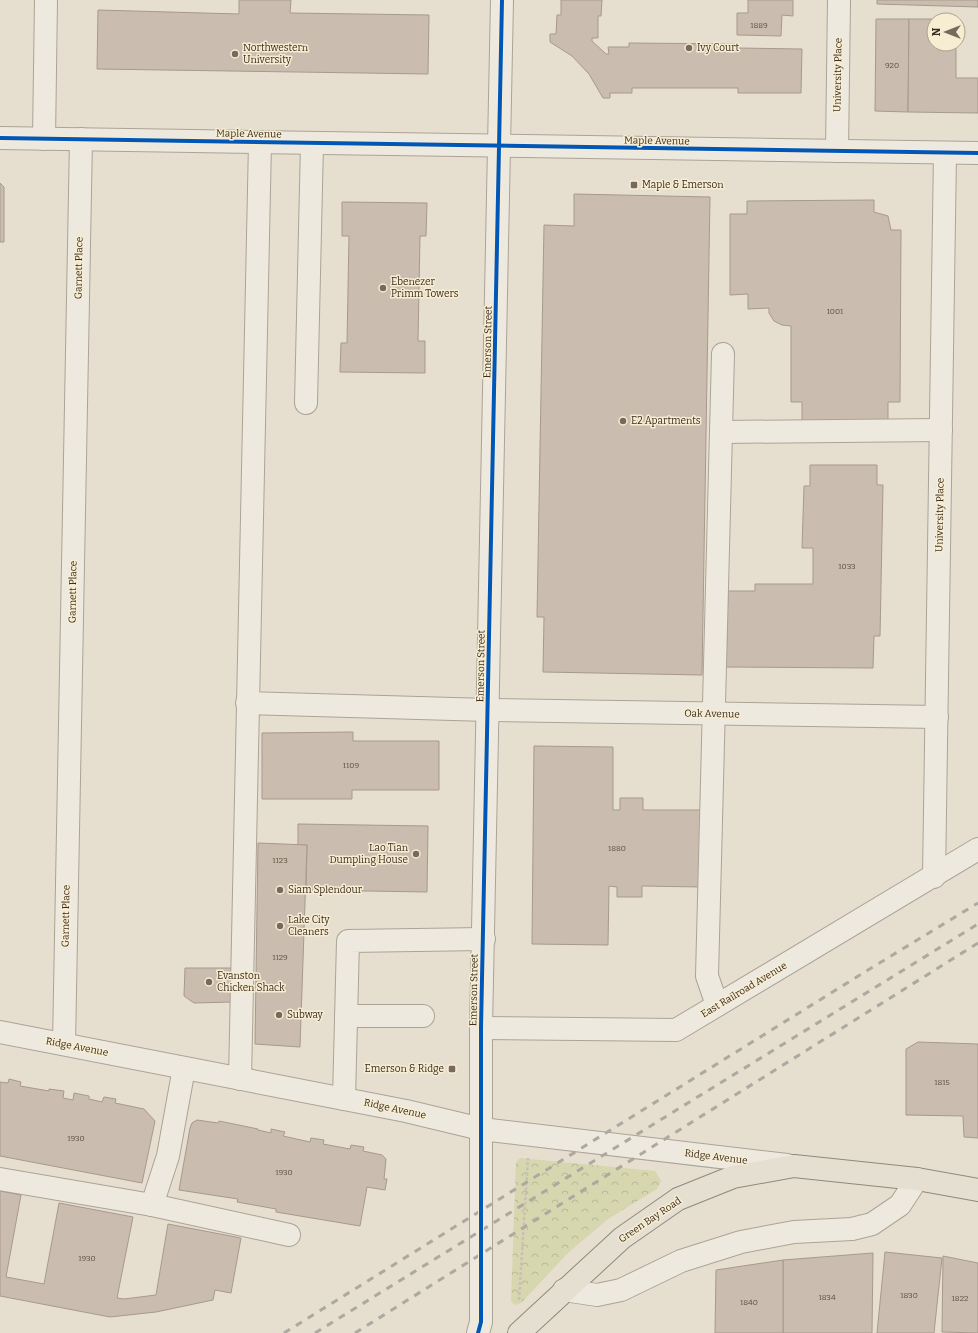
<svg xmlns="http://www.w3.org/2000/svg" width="978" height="1333" viewBox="0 0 978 1333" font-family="Bitter,serif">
<defs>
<pattern id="forest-crowns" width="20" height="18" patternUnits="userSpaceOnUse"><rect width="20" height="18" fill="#d6d6af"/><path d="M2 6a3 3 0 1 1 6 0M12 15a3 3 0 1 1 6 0" fill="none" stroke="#b9b896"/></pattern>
</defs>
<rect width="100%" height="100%" fill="#e6dece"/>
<polygon fill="url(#forest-crowns)" points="520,1158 655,1171 661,1181 657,1189 608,1219 569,1252 521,1303 515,1305 511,1301 516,1162"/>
<g fill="#cabcae" stroke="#a79a8d">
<polygon points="239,0 291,0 290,13 429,15 428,74 97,69 98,10 239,14"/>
<polygon points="561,0 602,0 601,16 598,16 598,38 592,38 592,41 606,54 609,54 608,47 629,47 629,43 737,44 738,48 802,49 801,93 738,93 738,88 632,88 632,93 610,93 610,98 603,98 589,74 572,56 550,42 550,34 556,34 557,15 561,15"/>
<polygon points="748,0 793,0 793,16 782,15 781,36 737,35 737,13 748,13"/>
<polygon points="877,0 978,0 978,7 877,4"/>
<polygon points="876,19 909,19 908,112 875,111"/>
<polygon points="909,19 956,19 934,20 934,44 956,44 956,78 978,78 978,113 908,112"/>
<polygon points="0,183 4,187 4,242 0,242"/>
<polygon points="574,194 710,197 702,675 543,672 544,617 537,617 544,225 574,226"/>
<polygon points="874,200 874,212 888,216 891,230 901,230 900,402 888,402 888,424 802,425 802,402 791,402 791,326 782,325 774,321 769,313 769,308 748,309 748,294 730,295 730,214 747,214 747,201"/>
<polygon points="342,202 427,203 426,236 420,236 418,341 425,341 425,373 340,372 341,343 347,343 349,236 342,236"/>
<polygon points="810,465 877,465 877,485 883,485 880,636 874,636 873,668 726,667 728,591 755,591 755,584 813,584 813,548 802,548 804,486 810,486"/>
<polygon points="353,732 353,741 439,741 439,790 352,790 352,799 262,799 262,733"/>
<polygon points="534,746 613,747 613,810 620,810 620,798 643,798 643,810 701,810 701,887 642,886 642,897 617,897 617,887 609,886 608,945 532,944"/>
<polygon points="298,824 428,826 427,892 306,890 307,845 298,845"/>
<polygon points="258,843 307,845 300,1047 255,1044"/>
<polygon points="185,968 233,968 232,1002 194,1003 184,996"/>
<polygon points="918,1042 978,1044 978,1138 964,1137 963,1116 906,1115 906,1049"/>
<polygon points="9,1079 21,1082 20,1086 49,1091 49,1089 64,1091 63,1098 73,1100 74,1093 89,1096 89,1099 102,1102 104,1097 116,1099 115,1103 144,1109 155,1121 142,1183 0,1156 0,1082 8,1083"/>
<polygon points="197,1120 218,1123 219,1121 258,1129 258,1130 271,1133 271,1129 285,1132 283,1136 310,1142 311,1138 324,1140 323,1144 350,1149 351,1145 364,1147 363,1151 382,1155 386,1159 384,1179 387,1179 385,1190 367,1187 360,1226 276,1212 276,1209 237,1202 238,1199 179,1190 190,1128 192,1123"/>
<polygon points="0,1191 21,1195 6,1277 44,1284 59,1203 133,1217 117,1298 124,1299 156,1295 168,1224 241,1238 231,1293 215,1290 213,1300 156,1312 110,1317 0,1296"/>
<polygon points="885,1252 942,1258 934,1333 877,1333"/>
<polygon points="873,1253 872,1333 783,1333 783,1260"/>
<polygon points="943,1256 978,1263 978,1333 942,1332"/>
<polygon points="783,1260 783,1333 715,1333 716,1270"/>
</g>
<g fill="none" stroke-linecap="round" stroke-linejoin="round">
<g stroke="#aba396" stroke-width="24">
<g id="minor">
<polyline points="0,138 978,153"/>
<polyline points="44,139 46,0"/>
<polyline points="837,151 839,0"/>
<polyline points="306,403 312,144"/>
<polyline points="721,432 941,430"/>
<polyline points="247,703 488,710 937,717"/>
<polyline points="934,877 945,153"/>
<polyline points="717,1005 707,976 723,354"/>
<polyline points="346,1016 423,1016"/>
<polyline points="481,1028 676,1030 978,849"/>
<polyline points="0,1032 406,1111 481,1129 787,1165"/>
<polyline points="64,1044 81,139"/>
<polyline points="240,1079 260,143"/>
<polyline points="344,1099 348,941 484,939"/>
<polyline points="0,1179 152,1205 168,1156 184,1068"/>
<polyline points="152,1205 289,1235"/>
<polyline points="564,1290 597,1295 621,1290 681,1261 741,1242 794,1232 852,1229 872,1224 900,1205 917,1179"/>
<polyline points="478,1333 481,1322 481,1028 502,0"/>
</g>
</g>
<g stroke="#91887d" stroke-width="24">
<polyline id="major" points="519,1333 622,1238 678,1199 733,1177 794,1166 917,1179 978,1190"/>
</g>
<polyline stroke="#c7c0b6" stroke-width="2.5" stroke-dasharray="3 2" stroke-linecap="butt" points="519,1300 528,1158"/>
<use href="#minor" stroke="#eee9df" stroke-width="22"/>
<use href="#major" stroke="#e5dfd1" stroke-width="22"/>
<g stroke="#ada8a0" stroke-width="3" stroke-dasharray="7 7" stroke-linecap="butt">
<polyline points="284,1333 868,970 978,903"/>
<polyline points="315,1333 978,924"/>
<polyline points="355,1333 978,943"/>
</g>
<g stroke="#f7edd3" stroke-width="6">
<g id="cycleway">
<polyline points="0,138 978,153"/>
<polyline points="478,1333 481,1322 481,1028 502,0"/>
</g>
</g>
<use href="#cycleway" stroke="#0057b8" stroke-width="4"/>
</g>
<g fill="#776a5c" stroke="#f7edd3" stroke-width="1.5">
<circle cx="689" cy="48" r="4"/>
<circle cx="235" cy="54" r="4"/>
<rect x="630" y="181" width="8" height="8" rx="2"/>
<circle cx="383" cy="288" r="4"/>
<circle cx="623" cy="421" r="4"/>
<circle cx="416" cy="854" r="4"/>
<circle cx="280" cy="890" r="4"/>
<circle cx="280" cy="926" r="4"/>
<circle cx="209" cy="982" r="4"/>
<circle cx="279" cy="1015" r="4"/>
<rect x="448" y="1065" width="8" height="8" rx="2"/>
</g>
<g text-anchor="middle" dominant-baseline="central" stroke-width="3" stroke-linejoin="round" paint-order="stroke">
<g font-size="8" fill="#5f5042">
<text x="759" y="25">1889</text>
<text x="892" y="65">920</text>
<text x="835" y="311">1001</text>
<text x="847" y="566">1033</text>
<text x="351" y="765">1109</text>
<text x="617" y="848">1880</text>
<text x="280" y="860">1123</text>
<text x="280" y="957">1129</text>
<text x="942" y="1082">1815</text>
<text x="76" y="1138">1930</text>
<text x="284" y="1172">1930</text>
<text x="87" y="1258">1930</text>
<text x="909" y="1295">1830</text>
<text x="827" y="1297">1834</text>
<text x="960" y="1298">1822</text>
<text x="749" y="1302">1840</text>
</g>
<g font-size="10" fill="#3b2c1e" stroke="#f7edd3" text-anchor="start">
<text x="243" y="48">Northwestern<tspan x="243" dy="12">University</tspan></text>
<text x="697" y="48">Ivy Court</text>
<text x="642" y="185">Maple &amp; Emerson</text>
<text x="391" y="282">Ebenezer<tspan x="391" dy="12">Primm Towers</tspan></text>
<text x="631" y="421">E2 Apartments</text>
<text x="408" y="848" text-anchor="end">Lao Tian<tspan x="408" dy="12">Dumpling House</tspan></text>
<text x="288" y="890">Siam Splendour</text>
<text x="288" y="920">Lake City<tspan x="288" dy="12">Cleaners</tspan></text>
<text x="217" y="976">Evanston<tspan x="217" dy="12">Chicken Shack</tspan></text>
<text x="287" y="1015">Subway</text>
<text x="444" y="1069" text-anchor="end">Emerson &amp; Ridge</text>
</g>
<g font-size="10" fill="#3b2c1e" stroke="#f7edd3">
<text transform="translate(838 75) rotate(-89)">University Place</text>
<text transform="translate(249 134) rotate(1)">Maple Avenue</text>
<text transform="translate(657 141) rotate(1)">Maple Avenue</text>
<text transform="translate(79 268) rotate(-89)">Garnett Place</text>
<text transform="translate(488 342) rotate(-89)">Emerson Street</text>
<text transform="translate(940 515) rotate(-89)">University Place</text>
<text transform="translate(73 592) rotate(-89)">Garnett Place</text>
<text transform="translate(481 666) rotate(-89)">Emerson Street</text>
<text transform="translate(712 714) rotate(1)">Oak Avenue</text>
<text transform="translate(66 916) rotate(-89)">Garnett Place</text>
<text transform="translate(474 990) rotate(-89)">Emerson Street</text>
<text transform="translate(744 990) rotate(-31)">East Railroad Avenue</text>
<text transform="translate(77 1047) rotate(11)">Ridge Avenue</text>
<text transform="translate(395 1109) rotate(12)">Ridge Avenue</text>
<text transform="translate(716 1157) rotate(7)">Ridge Avenue</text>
<text transform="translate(650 1220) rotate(-34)">Green Bay Road</text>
</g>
</g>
<g transform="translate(946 32) rotate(270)"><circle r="19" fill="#f7edd3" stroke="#aca08b"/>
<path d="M0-3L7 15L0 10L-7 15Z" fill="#776a5c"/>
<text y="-6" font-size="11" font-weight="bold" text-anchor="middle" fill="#3b2c1e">N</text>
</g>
</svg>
